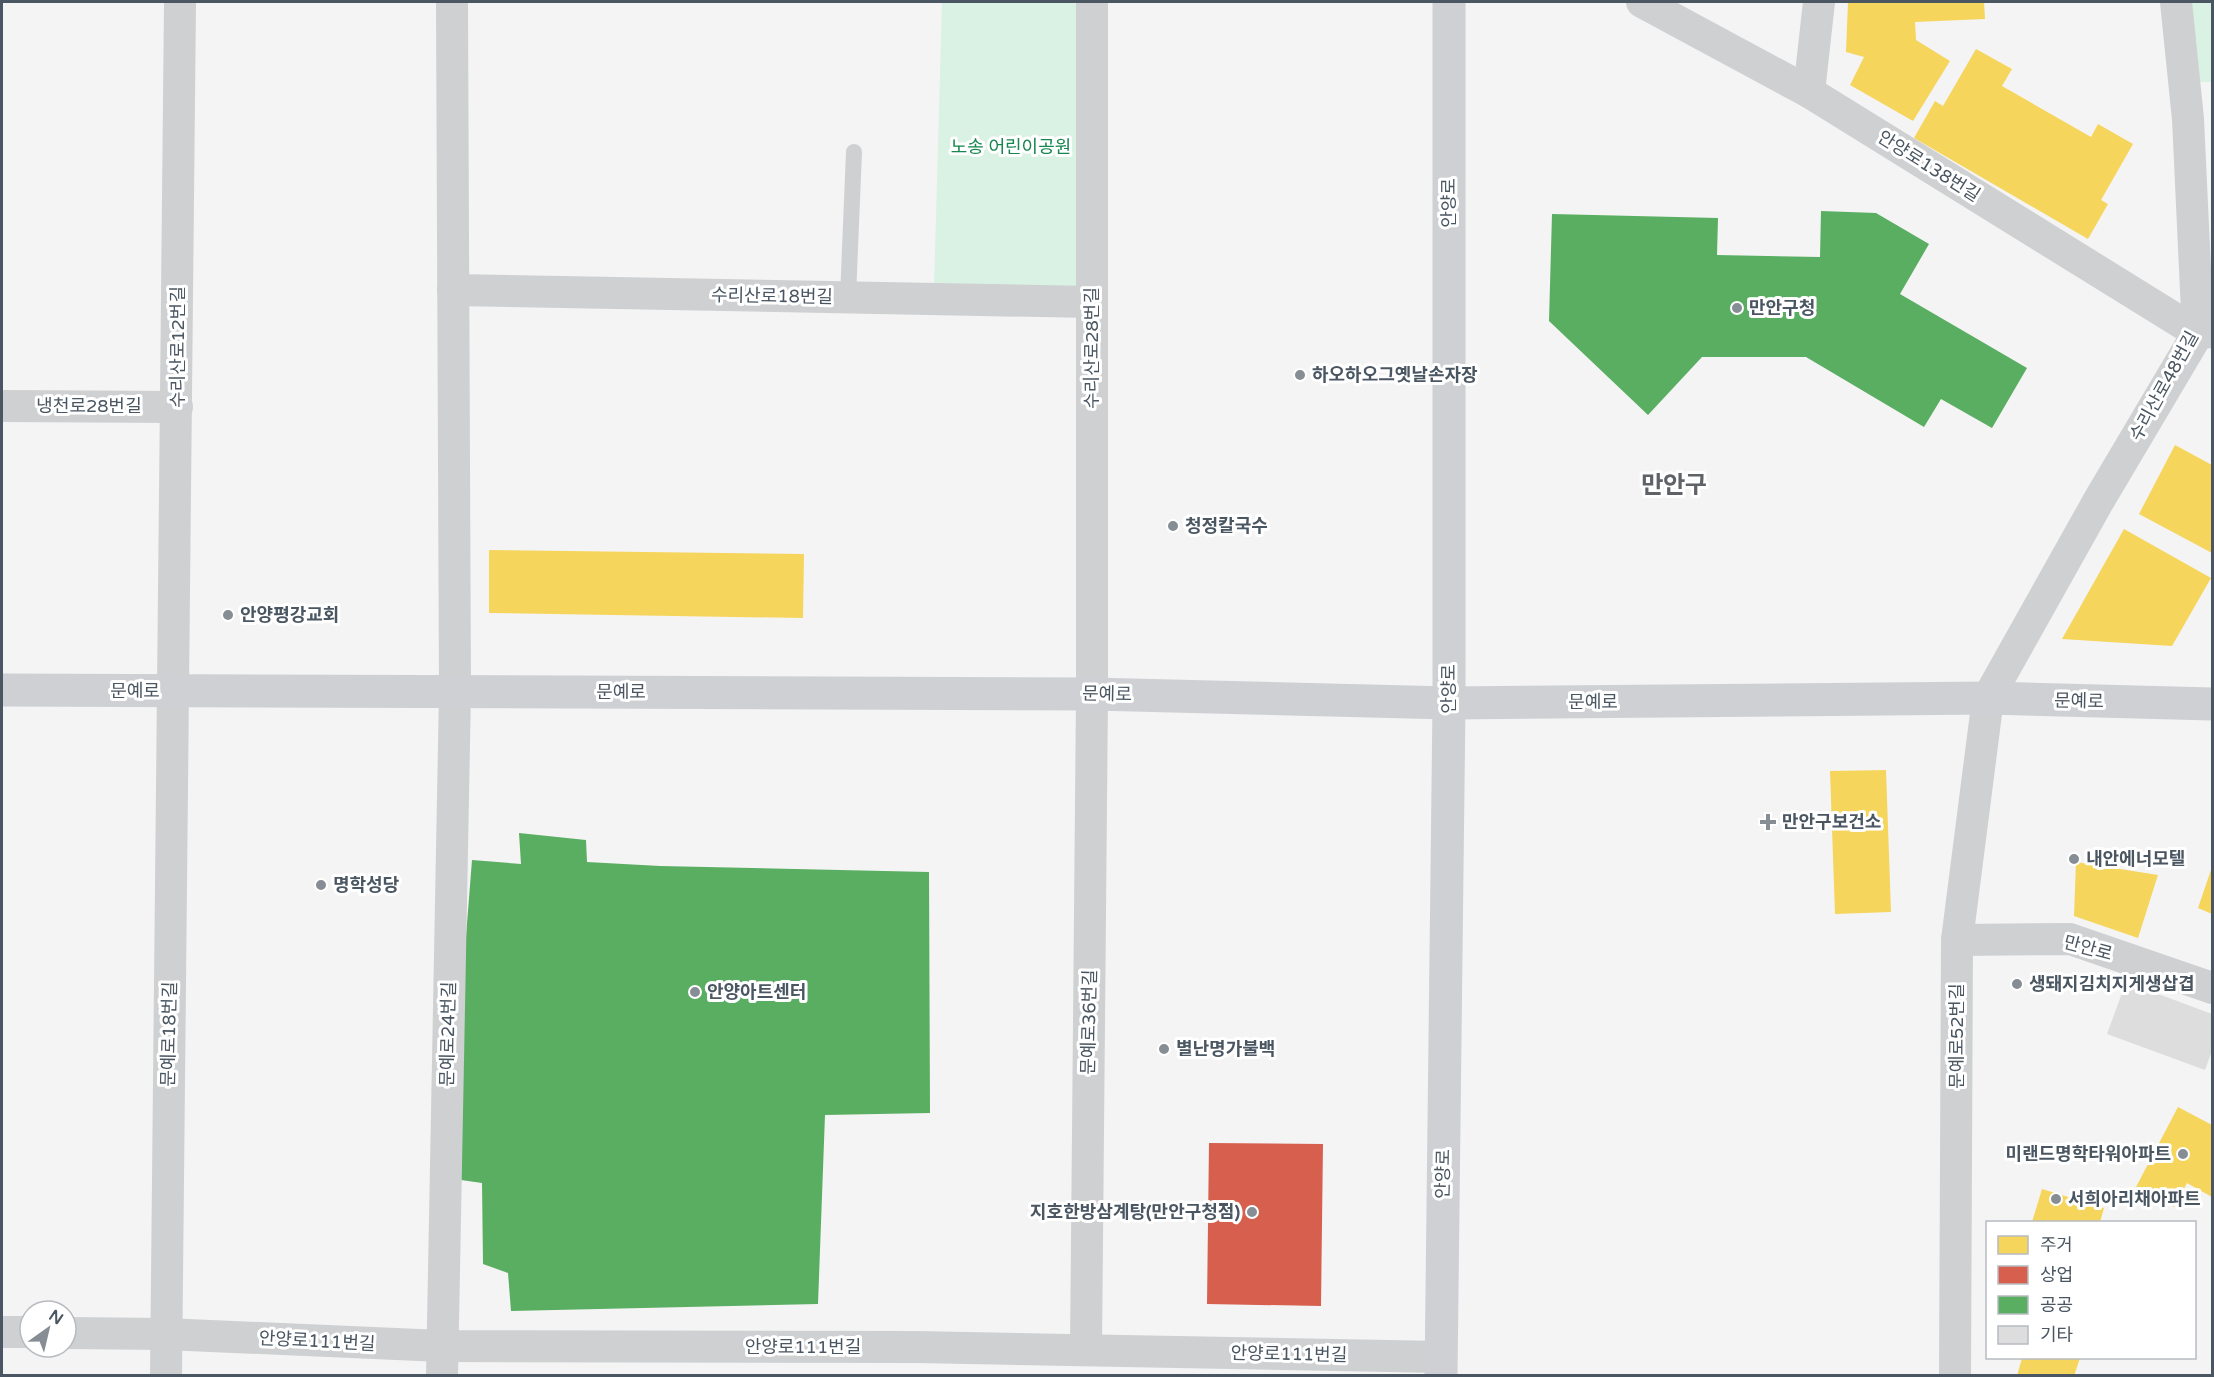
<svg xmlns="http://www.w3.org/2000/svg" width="2214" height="1377" viewBox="0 0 2214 1377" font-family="'Varela Round','Noto Sans KR',sans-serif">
<rect width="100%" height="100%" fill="#f4f4f4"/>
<g fill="#d9f2e3">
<polygon points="942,2 1085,2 1081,291 934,288"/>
<polygon points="2190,2 2212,2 2212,82 2199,82"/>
</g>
<g fill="#f6d55c">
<polygon points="1848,2 1984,2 1985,19 1915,22 1916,40 1950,61 1913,121 1850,85 1864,57 1846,52"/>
<polygon points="1976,49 2012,69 2002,86 2091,137 2098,124 2133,144 2101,200 2108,204 2088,239 1914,138 1935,101 1943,106"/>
<polygon points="2175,445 2212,465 2212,553 2139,514"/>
<polygon points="2124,529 2211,578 2172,646 2062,639"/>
<polygon points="489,550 804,554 803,618 489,613"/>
<polygon points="1886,770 1891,912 1835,914 1830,771"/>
<polygon points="2076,862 2158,875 2138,938 2074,916"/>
<polygon points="2212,867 2212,914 2198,908"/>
<polygon points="2178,1107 2212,1125 2212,1197 2187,1183 2174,1207 2136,1187"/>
<polygon points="2042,1189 2104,1208 2100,1222 2032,1222"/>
<polygon points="2022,1358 2080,1358 2074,1376 2017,1376"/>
</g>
<polygon fill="#d6604d" points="1209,1143 1323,1144 1321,1306 1207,1304"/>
<g fill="#5aae61">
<polygon points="1821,211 1876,213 1929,244 1900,294 2027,368 1992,428 1941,399 1924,427 1806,357 1702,357 1648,415 1549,321 1552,214 1718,218 1717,255 1820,257"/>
<polygon points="519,833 586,840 587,862 660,866 929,872 930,1113 825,1115 818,1304 511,1311 508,1273 483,1264 482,1183 447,1178 472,860 521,864"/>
</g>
<polygon fill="#ddddde" points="2126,982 2212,1014 2212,1051 2205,1070 2107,1034"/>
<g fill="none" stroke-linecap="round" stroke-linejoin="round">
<polyline stroke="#ced0d2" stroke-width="16" points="848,297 854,152"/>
<g stroke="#ced0d2" stroke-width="32">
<polyline points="1642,2 1809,92 2198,333 2212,332"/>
<polyline points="1809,92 1819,2"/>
<polyline points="453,290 1091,302"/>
<polyline points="2,406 177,407"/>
<polyline points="1957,940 2070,939 2212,988"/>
<polyline points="2,1332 30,1332"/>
<polyline points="66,1333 165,1334 442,1346 917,1347 1441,1357"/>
<polyline points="1086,1350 1092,694 1092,2"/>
<polyline points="166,1376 180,2"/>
<polyline points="442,1376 455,692 452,2"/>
<polyline points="1955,1376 1957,940 1988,698 2099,500 2198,333 2188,119 2176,2"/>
</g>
<g stroke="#ced0d4" stroke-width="33">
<polyline points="2,690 1092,694 1449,703 1988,698 2212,704"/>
<polyline points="1441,1376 1449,703 1449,2"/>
</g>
</g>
<g fill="#868d94" stroke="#fff" stroke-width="2">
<circle cx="1737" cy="308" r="6"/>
<circle cx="1300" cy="375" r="6"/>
<circle cx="1173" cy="526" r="6"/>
<circle cx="228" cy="615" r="6"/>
<path d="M1765 813h6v6h6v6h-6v6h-6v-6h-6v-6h6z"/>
<circle cx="2074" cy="859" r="6"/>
<circle cx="321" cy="885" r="6"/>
<circle cx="2017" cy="984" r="6"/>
<circle cx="695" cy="992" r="6"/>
<circle cx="1164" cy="1049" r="6"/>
<circle cx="2183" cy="1154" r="6"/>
<circle cx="2056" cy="1199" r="6"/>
<circle cx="1252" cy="1212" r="6"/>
</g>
<g text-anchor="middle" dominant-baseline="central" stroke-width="6" stroke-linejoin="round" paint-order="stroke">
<g font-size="18" fill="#17864f" stroke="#fff">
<text x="1011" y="147">노송 어린이공원</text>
</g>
<g font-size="18" fill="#4a5661" stroke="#fff">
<text transform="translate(1929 166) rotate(32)">안양로138번길</text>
<text transform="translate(1449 203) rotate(-90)">안양로</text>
<text transform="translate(772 296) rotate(1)">수리산로18번길</text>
<text transform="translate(178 347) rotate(-90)">수리산로12번길</text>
<text transform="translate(1092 348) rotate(-90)">수리산로28번길</text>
<text transform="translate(2164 386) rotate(-61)">수리산로48번길</text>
<text x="89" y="406">냉천로28번길</text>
<text transform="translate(1449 689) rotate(-90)">안양로</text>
<text x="135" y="691">문예로</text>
<text x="621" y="692">문예로</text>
<text transform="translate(1107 694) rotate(1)">문예로</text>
<text transform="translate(2079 701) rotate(1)">문예로</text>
<text x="1593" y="702">문예로</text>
<text transform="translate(2088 948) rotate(15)">만안로</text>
<text transform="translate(1089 1022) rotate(-89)">문예로36번길</text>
<text transform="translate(169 1034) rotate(-89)">문예로18번길</text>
<text transform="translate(448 1034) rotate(-89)">문예로24번길</text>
<text transform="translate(1957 1036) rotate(-90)">문예로52번길</text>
<text transform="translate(1443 1174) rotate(-89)">안양로</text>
<text transform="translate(317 1341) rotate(3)">안양로111번길</text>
<text x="803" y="1347">안양로111번길</text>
<text transform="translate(1289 1354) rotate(1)">안양로111번길</text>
</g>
<g font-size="18" font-weight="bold" fill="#4a5661" stroke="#fff" text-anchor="start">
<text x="1749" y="308">만안구청</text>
<text x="1312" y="375">하오하오그옛날손자장</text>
<text x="1185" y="526">청정칼국수</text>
<text x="240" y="615">안양평강교회</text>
<text x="1782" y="822">만안구보건소</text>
<text x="2086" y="859">내안에너모텔</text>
<text x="333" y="885">명학성당</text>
<text x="2029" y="984">생돼지김치지게생삽겹</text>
<text x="707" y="992">안양아트센터</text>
<text x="1176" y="1049">별난명가불백</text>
<text x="2171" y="1154" text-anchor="end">미랜드명학타워아파트</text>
<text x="2068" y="1199">서희아리채아파트</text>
<text x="1240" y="1212" text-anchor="end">지호한방삼계탕(만안구청점)</text>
</g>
<g font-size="24" font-weight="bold" fill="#5f6368" stroke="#fff">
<text x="1674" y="485">만안구</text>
</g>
</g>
<rect width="2214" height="1377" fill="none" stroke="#4a5661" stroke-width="6"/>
<rect x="1986" y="1221" width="210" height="138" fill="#ffffff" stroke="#b7bbc0" stroke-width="1.5"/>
<rect x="1998" y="1236" width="30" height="18" fill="#f6d55c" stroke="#b7bbc0" stroke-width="1.5"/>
<text x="2040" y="1251" font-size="18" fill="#4a5661">주거</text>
<rect x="1998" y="1266" width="30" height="18" fill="#d6604d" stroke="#b7bbc0" stroke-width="1.5"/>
<text x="2040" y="1281" font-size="18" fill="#4a5661">상업</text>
<rect x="1998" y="1296" width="30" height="18" fill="#5aae61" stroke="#b7bbc0" stroke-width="1.5"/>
<text x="2040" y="1311" font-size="18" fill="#4a5661">공공</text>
<rect x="1998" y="1326" width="30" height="18" fill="#ddddde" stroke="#b7bbc0" stroke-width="1.5"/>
<text x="2040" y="1341" font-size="18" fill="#4a5661">기타</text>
<g transform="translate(48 1329) rotate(34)"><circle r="28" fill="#ffffff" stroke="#b7bbc0" stroke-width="1.5"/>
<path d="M0-4.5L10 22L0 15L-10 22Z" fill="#868d94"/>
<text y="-9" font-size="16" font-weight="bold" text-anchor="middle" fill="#4a5661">N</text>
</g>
</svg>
